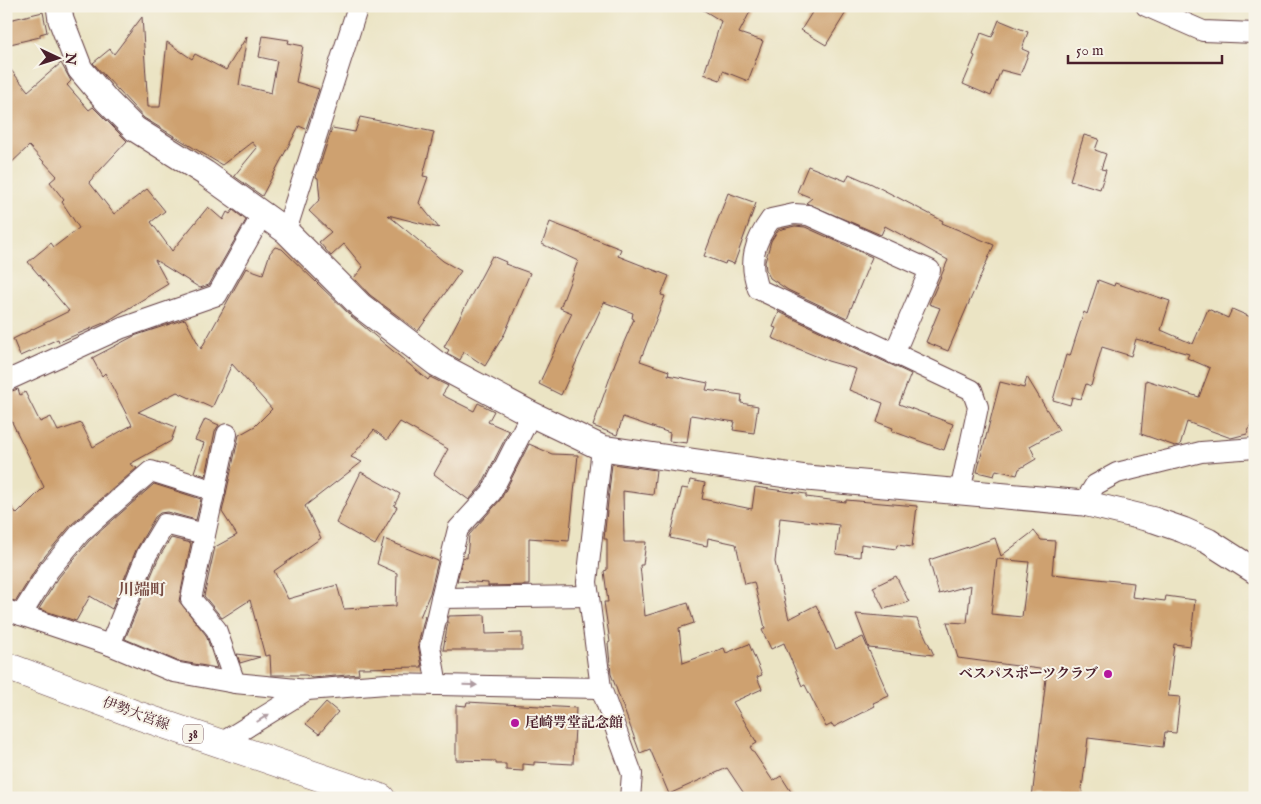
<svg xmlns="http://www.w3.org/2000/svg" width="1261" height="804" viewBox="0 0 1261 804" font-family="'IM FELL English','Noto Serif JP',serif">
<rect width="100%" height="100%" fill="#f7f3e8"/>
<filter id="ink" filterUnits="userSpaceOnUse"><feTurbulence type="fractalNoise" baseFrequency=".02" numOctaves="2"/><feDisplacementMap in="SourceGraphic" scale="10" xChannelSelector="R" yChannelSelector="G"/><feConvolveMatrix kernelMatrix="1 2 1 2 8 2 1 2 1" color-interpolation-filters="sRGB"/></filter>
<filter id="wash" filterUnits="userSpaceOnUse"><feTurbulence type="fractalNoise" baseFrequency=".0096" numOctaves="4" result="noise"/><feDisplacementMap in="SourceGraphic" scale="20" xChannelSelector="R" yChannelSelector="G"/><feGaussianBlur stdDeviation="1.12" result="paint"/><feColorMatrix in="noise" values="0 0 0 0 0 0 0 0 0 0 0 0 0 0 0 0 0 1.4 0 .05"/><feComposite in="paint" operator="in"/></filter>
<g filter="url(#wash)">
<rect width="100%" height="100%" fill="#ebe4c4"/>
<g id="blocks">
<g fill="#cea170" fill-rule="evenodd">
<polygon points="697,6 753,6 739,33 763,41 748,81 723,71 720,80 704,74 721,21"/>
<polygon points="816,6 850,6 826,45 801,30"/>
<polygon points="43,12 47,32 40,34 40,37 10,44 6,27 9,20"/>
<polygon points="142,17 148,107 160,107 167,42 192,59 195,54 226,70 247,36 239,85 271,93 277,61 259,57 263,36 289,40 288,43 303,46 296,82 319,89 306,129 299,126 262,196 234,176 257,148 252,142 222,165 144,118 93,63 110,49 114,54"/>
<polygon points="999,20 1028,32 1022,49 1029,52 1020,75 1001,70 991,96 963,84 975,56 973,55 981,33 992,37"/>
<polygon points="61,63 71,81 67,85 89,110 93,107 127,141 89,182 114,214 147,189 165,211 151,222 172,251 208,207 223,220 227,212 230,214 233,210 246,220 209,285 200,288 155,260 168,284 106,322 59,342 58,339 20,356 13,339 69,311 28,262 51,243 54,247 79,228 62,202 64,200 50,182 57,176 29,146 6,168 6,64 28,91"/>
<polygon points="360,117 434,132 423,176 428,177 419,203 439,228 388,215 443,261 461,271 418,331 370,295 354,278 363,267 344,244 331,256 319,242 331,232 309,211 320,199 318,178 316,177 332,128 355,132"/>
<polygon points="1084,135 1099,139 1095,150 1106,154 1101,169 1106,170 1100,189 1070,180"/>
<polygon points="808,166 846,181 849,174 872,184 943,221 942,223 994,245 948,351 926,342 940,308 929,304 948,260 885,226 881,235 806,203 812,198 797,192"/>
<polygon points="728,193 756,203 734,264 726,261 725,264 704,256"/>
<polygon points="550,222 621,249 618,256 669,276 661,295 665,296 640,361 669,371 668,375 708,383 706,390 742,395 741,403 758,406 754,433 733,430 735,422 691,415 687,443 669,441 670,433 623,417 617,435 593,426 615,363 634,319 632,318 633,313 604,302 561,395 539,384 572,313 560,308 578,261 542,244"/>
<polygon points="795,226 805,227 872,257 847,318 788,290 770,278 766,270 765,262 771,241 778,230"/>
<polygon points="275,247 282,249 351,316 428,380 430,377 448,386 442,395 474,411 478,403 494,411 488,422 509,431 481,486 469,500 434,474 448,449 400,422 387,440 374,430 351,457 362,462 305,506 321,538 274,571 288,599 337,585 344,609 396,606 397,573 377,564 384,539 438,561 430,593 420,617 425,616 418,644 422,667 358,668 359,674 312,678 306,675 271,675 270,655 265,656 250,600 222,618 204,596 215,547 237,535 222,512 239,435 255,426 272,409 232,364 212,408 177,392 138,412 176,427 171,441 130,464 137,468 71,525 40,562 16,601 6,600 6,500 17,514 44,487 6,410 6,393 18,389 20,395 25,392 40,422 51,417 58,431 81,423 93,447 132,425 105,373 102,376 92,358 134,336 185,319 201,349 246,268 263,274 270,253"/>
<polygon points="492,256 506,262 505,264 530,273 505,333 485,366 464,352 460,360 447,353 449,350 444,347"/>
<polygon points="1098,280 1114,286 1115,283 1170,301 1161,330 1193,344 1208,309 1228,318 1232,309 1255,319 1255,415 1247,434 1231,438 1187,422 1180,445 1175,446 1141,434 1146,380 1199,397 1210,368 1187,358 1189,354 1136,339 1131,356 1102,347 1091,386 1086,384 1081,399 1072,397 1070,405 1053,400 1066,355 1070,356 1084,312 1087,314"/>
<polygon points="779,312 911,374 899,404 953,424 944,450 892,431 893,428 877,422 883,403 849,390 856,369 828,361 772,338 776,328 773,327"/>
<polygon points="1027,377 1059,430 1030,446 1036,459 1019,469 1017,475 996,470 994,476 977,472 1000,382 1024,388"/>
<polygon points="205,419 219,425 215,431 206,476 194,472 204,443 195,440"/>
<polygon points="529,444 552,454 578,455 569,541 529,538 529,585 488,586 488,583 457,581 463,557 467,558 469,535 501,499"/>
<polygon points="612,464 656,470 653,495 623,491 624,542 646,542 643,565 640,565 645,616 688,603 694,623 679,628 683,663 724,648 726,653 749,644 762,675 757,677 762,689 733,702 757,743 750,747 773,781 781,776 795,798 747,798 727,768 669,794 650,749 640,753 611,674 608,643 610,642 604,602 608,602 604,571 607,570 607,539 604,539"/>
<polygon points="361,472 400,494 394,506 397,507 375,545 336,523"/>
<polygon points="690,480 705,483 702,499 752,509 755,487 806,494 806,497 846,502 846,500 917,506 912,547 897,545 896,549 861,544 860,557 836,554 839,525 780,518 775,562 789,619 816,605 836,649 863,637 889,696 873,703 875,706 834,727 832,724 826,727 805,685 802,686 784,643 771,649 762,630 765,628 754,582 745,584 736,544 708,538 707,546 670,538 682,488 688,489"/>
<polygon points="154,484 201,499 196,520 167,512 160,513 155,517 136,550 112,609 90,596 76,621 39,609 59,577 89,541"/>
<path d="M1034,531l7,9 14,1 -3,33 82,9 -2,14 33,4 1,-5 29,4 -5,46 -16,-2 -6,52 12,1 -4,36 -11,-1 -2,15 -75,-9 -7,60h-49l15,-128 -89,-12 -11,-36 20,1 4,-38 -32,9 -10,-34 66,-22 6,18zM997,559l32,3 -7,55 -31,-3z"/>
<polygon points="171,538 191,543 179,601 206,635 217,668 177,661 125,639 158,559"/>
<polygon points="896,576 909,602 884,609 873,587"/>
<polygon points="856,614 917,619 934,655 869,648"/>
<polygon points="485,615 486,634 522,633 522,650 443,650 449,616"/>
<polygon points="237,654 260,657 240,663"/>
<polygon points="326,702 338,712 319,734 306,724"/>
<polygon points="467,702 576,708 573,764 534,762 534,765 523,764 523,771 506,770 506,764 496,764 496,761 456,760 456,705 466,706"/>
</g>
</g>
</g>
<g filter="url(#ink)">
<use href="#blocks" fill-opacity="0" stroke="#623d42" stroke-width="1"/>
<g fill="none" stroke-linecap="round" stroke-linejoin="round">
<g stroke="#623d42" stroke-width="22">
<g id="minor">
<polyline points="1146,6 1203,31 1255,33"/>
<polyline points="286,231 358,6"/>
<path d="M894,354l36,-84 -122,-55 -14,-1 -23,5c-17,23 -23,43 -13,70l214,101 6,17 -18,85"/>
<polyline points="6,381 122,328 217,295 262,215"/>
<polyline points="227,434 191,599 216,629 235,683"/>
<polyline points="602,448 587,582 601,688 632,774 630,798"/>
<polyline points="1084,503 1095,485 1117,473 1201,452 1255,448"/>
<polyline points="441,598 458,529 491,493 531,414"/>
<polyline points="9,611 110,645 174,672 235,683 307,690"/>
<polyline points="21,615 49,570 80,533 151,471 215,491"/>
<polyline points="110,645 147,554 165,524 205,534"/>
<polyline points="437,685 430,646 441,598 589,596"/>
<polyline points="221,743 307,690 386,684 601,688"/>
</g>
</g>
<g stroke="#623d42" stroke-width="27">
<polyline id="tertiary" points="59,6 61,20 80,69 107,101 135,129 205,173 286,231 361,306 437,364 531,414 602,448 807,478 1084,503 1154,520 1183,530 1208,541 1255,571"/>
</g>
<g stroke="#623d42" stroke-width="29">
<polyline id="primary" points="6,666 140,716 381,798"/>
</g>
<use href="#minor" stroke="#fff" stroke-width="20"/>
<use href="#tertiary" stroke="#fff" stroke-width="25"/>
<use href="#primary" stroke="#fff" stroke-width="28"/>
</g>
<defs><path id="oneway-solid" d="M-6-.8H1V-3.2L6.5 0L1 3.2V.8H-6Z" transform="scale(1.25)"/></defs>
<g fill="#ae9aa0">
<use href="#oneway-solid" transform="translate(470 685) rotate(1)"/>
<use href="#oneway-solid" transform="translate(263 718) rotate(-32)"/>
</g>
</g>
<g fill="#b5179e" stroke="#f7f3e8" stroke-width="2">
<circle cx="1108" cy="674" r="5"/>
<circle cx="515" cy="723" r="5"/>
</g>
<g text-anchor="middle" dominant-baseline="central" stroke-width="4" stroke-linejoin="round" paint-order="stroke">
<rect fill="#f7f3e8" stroke="#7e5f64" stroke-width="1" x="183" y="724.5" width="20" height="19" rx="4"/>
<g font-size="12" font-weight="bold" fill="#4a1f2b">
<text x="193" y="734">38</text>
</g>
<g font-size="14" font-weight="bold" fill="#4a1f2b" stroke="#f7f3e8" text-anchor="end">
<text x="1098" y="674">ベスパスポーツクラブ</text>
<text x="525" y="723" text-anchor="start">尾崎咢堂記念館</text>
</g>
<g font-size="14" fill="#4a1f2b" stroke="#f7f3e8">
<text transform="translate(136 714) rotate(20)">伊勢大宮線</text>
</g>
<g font-size="16" font-weight="bold" fill="#784c43" stroke="#f7f3e8">
<text x="142" y="591">川端町</text>
</g>
</g>
<rect width="1261" height="804" fill="none" stroke="#f7f3e8" stroke-width="25"/>
<g transform="translate(58 58) rotate(94)" stroke="#f7f3e8" stroke-width="4" paint-order="stroke">
<path d="M0-4L9 19L0 12L-9 19Z" fill="#4a1f2b"/>
<text y="-8" font-size="14" font-weight="bold" text-anchor="middle" fill="#4a1f2b">N</text>
</g>
<path d="M1068 55v8h154v-8" fill="none" stroke="#4a1f2b" stroke-width="2.5"/>
<text x="1076" y="55" font-size="15" fill="#4a1f2b" stroke="#f7f3e8" stroke-width="4" paint-order="stroke">50 m</text>
</svg>
